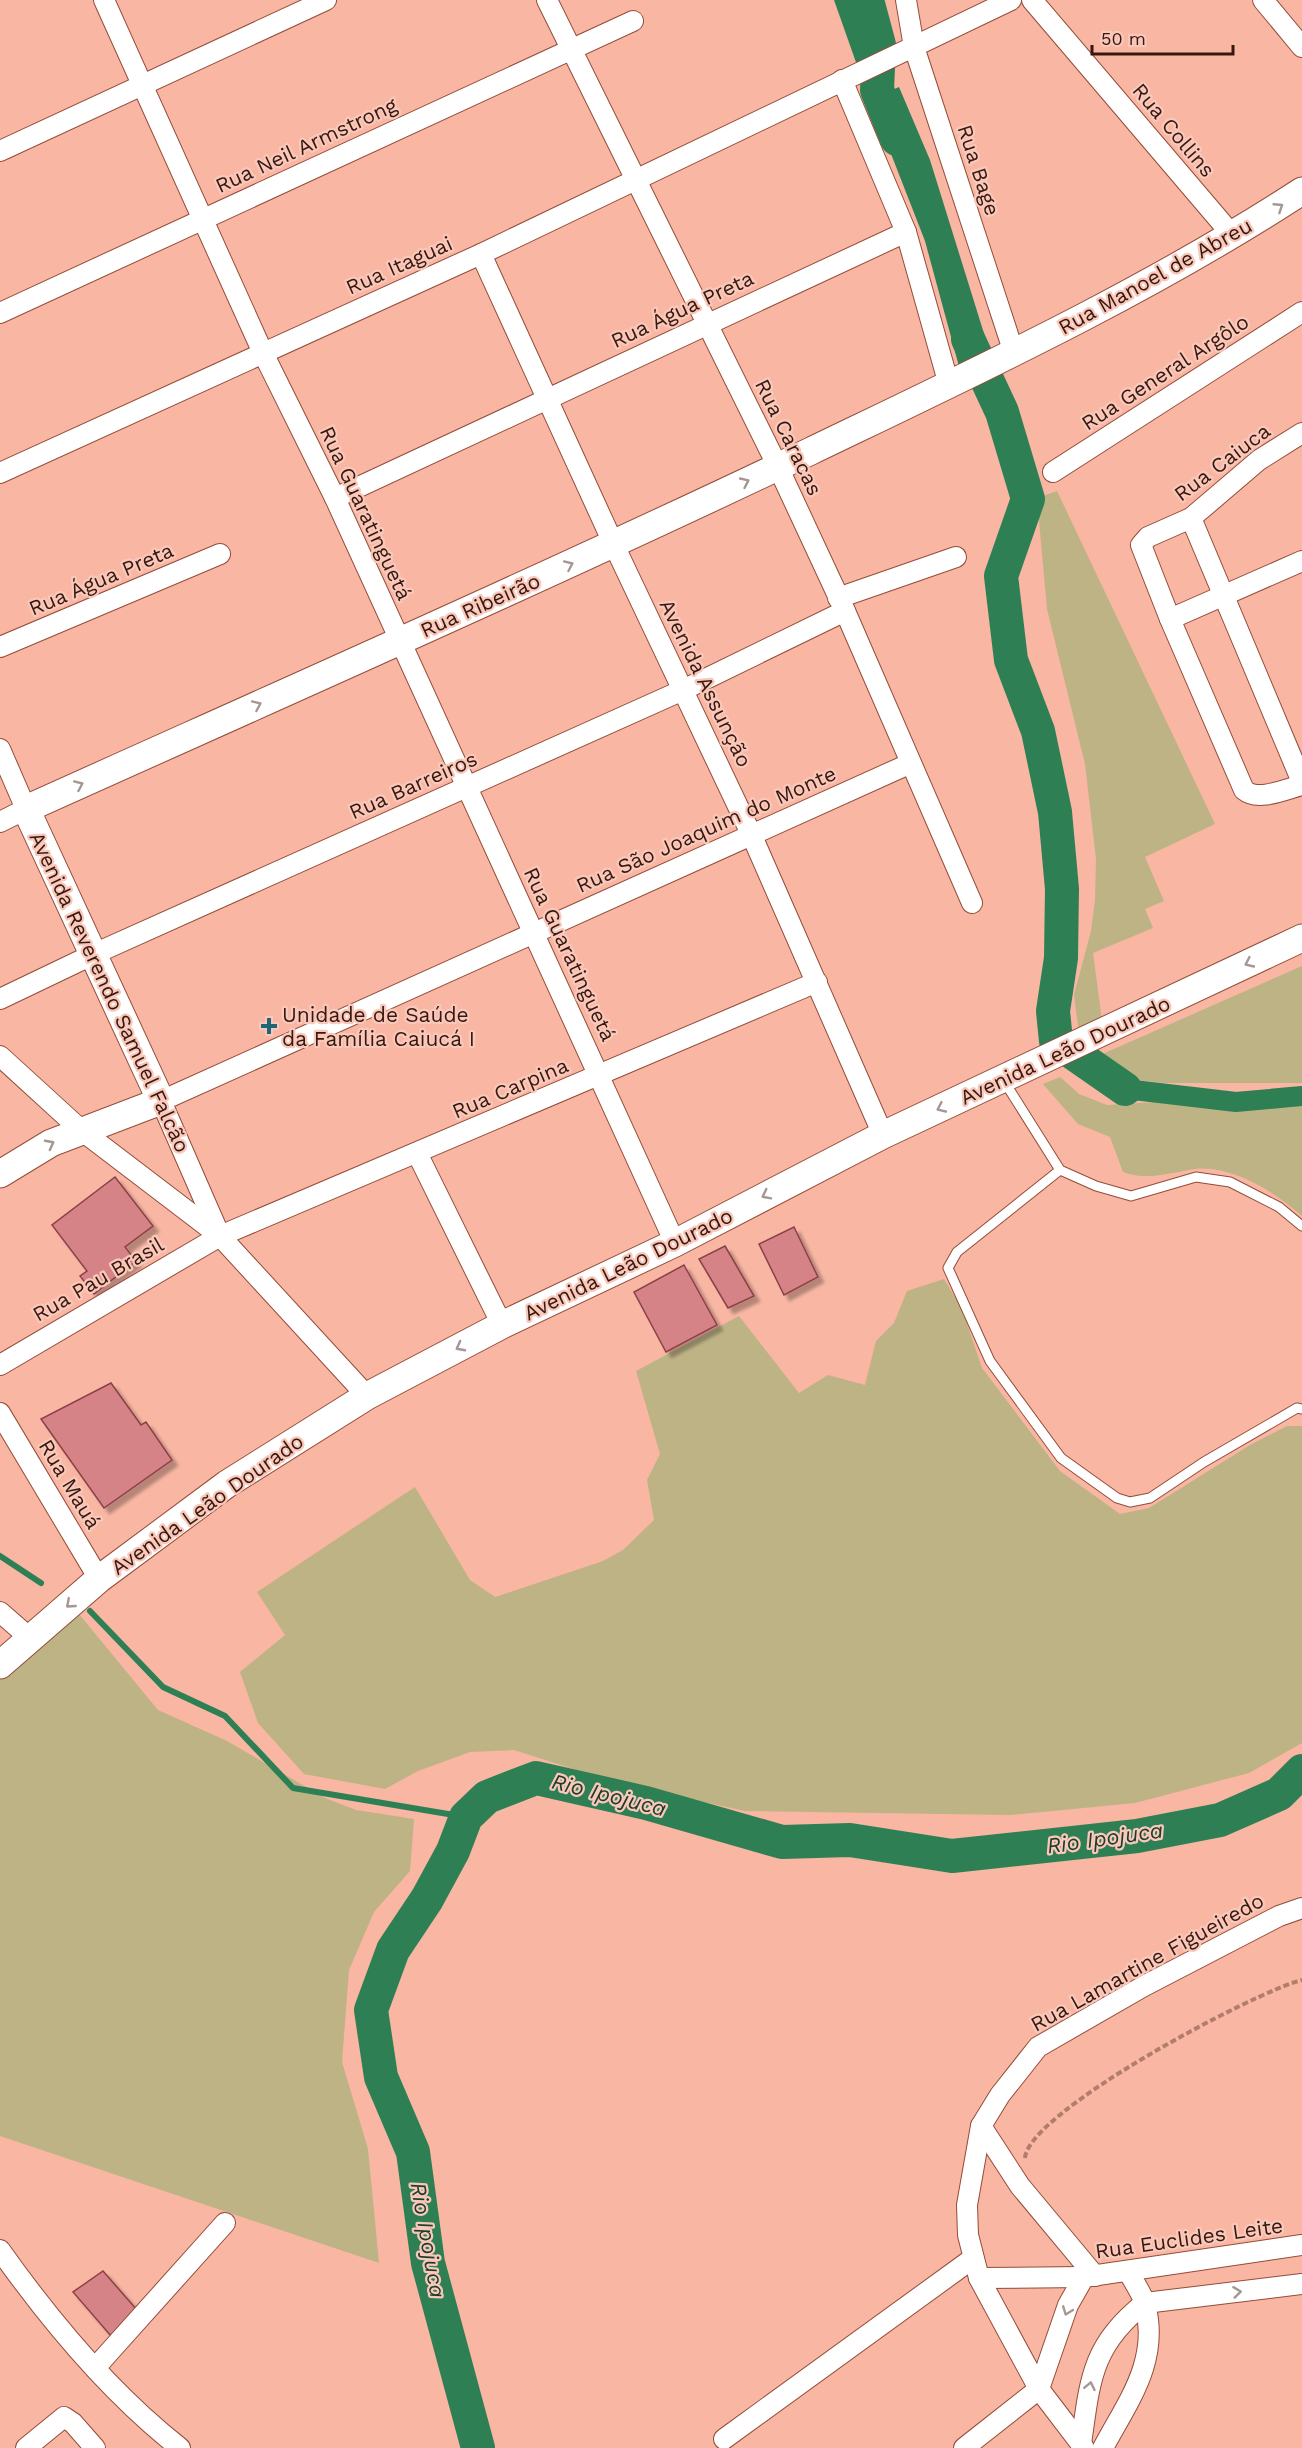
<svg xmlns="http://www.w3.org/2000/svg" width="1302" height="2448" viewBox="0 0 1302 2448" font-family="'Work Sans',sans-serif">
<defs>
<filter id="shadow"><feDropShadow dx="5.5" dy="5.5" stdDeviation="1.5" flood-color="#0004"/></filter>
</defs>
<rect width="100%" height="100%" fill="#f8b6a3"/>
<g fill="#beb385">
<polygon points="1057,491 1215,824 1145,857 1164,901 1145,909 1153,928 1093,953 1102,1021 1079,1033 1074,995 1091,931 1095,900 1096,859 1085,764 1047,609 1037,498"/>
<polygon points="1302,966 1302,1083 1165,1083 1128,1079 1098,1056"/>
<path d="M1060,1077l19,17 28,11 81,-5 36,5 37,-2 41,2v111c-27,-24 -70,-51 -107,-47 -27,4 -47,12 -72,3l-13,-35 -32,-13 -35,-40z"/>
<polygon points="944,1279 962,1309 982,1368 1060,1471 1120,1514 1149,1508 1250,1445 1287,1426 1302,1426 1302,1743 1249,1773 1135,1803 1010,1815 745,1811 617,1783 514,1750 470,1752 418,1771 385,1789 304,1774 258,1723 240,1672 285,1635 257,1592 415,1487 470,1580 495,1597 603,1561 623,1550 654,1520 647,1480 660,1454 636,1371 739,1316 799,1393 828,1375 865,1385 876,1341 894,1323 907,1291"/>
<polygon points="79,1614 158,1710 227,1741 325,1798 356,1810 414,1819 410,1871 374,1912 349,1970 342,2062 368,2149 379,2263 0,2136 0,1679"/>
</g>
<g fill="#2f7f55">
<polygon points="834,0 866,0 889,55 858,68"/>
<polygon points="899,87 930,160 991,356 960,370 925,241 870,100"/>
</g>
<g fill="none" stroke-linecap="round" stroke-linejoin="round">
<g stroke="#2f7f55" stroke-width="6">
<polyline points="0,1556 41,1583"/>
<polyline points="90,1611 163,1687 225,1716 293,1788 466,1817"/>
</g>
<polyline stroke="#2f7f55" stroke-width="20" points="1125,1089 1236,1102 1302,1096"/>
<g stroke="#2f7f55" stroke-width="34">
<polyline points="867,0 879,45 877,90 897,139"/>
<polyline points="968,339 1002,412 1028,499 1001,576 1011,660 1038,731 1055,812 1062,889 1061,958 1053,1011 1056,1041 1125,1089"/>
<polyline points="478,2448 428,2263 413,2152 381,2077 371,2010 393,1950 427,1899 453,1851 466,1817 487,1797 536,1778 646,1803 782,1842 850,1840 952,1856 1137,1836 1220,1820 1279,1794 1302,1771"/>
</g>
</g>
<g fill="#d68388" stroke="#8b4147" stroke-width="1.5" filter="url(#shadow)">
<polygon points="115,1177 153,1226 125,1247 136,1261 94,1294 80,1276 87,1271 52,1225"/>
<polygon points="794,1227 818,1277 784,1295 759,1244"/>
<polygon points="725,1246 754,1296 728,1308 699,1259"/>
<polygon points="684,1265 717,1325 666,1352 634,1292"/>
<polygon points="111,1383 141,1425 146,1422 172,1460 104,1508 41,1419"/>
<polygon points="103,2271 137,2310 111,2336 73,2292"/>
</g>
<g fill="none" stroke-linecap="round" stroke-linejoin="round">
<g stroke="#944c38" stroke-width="11">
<g id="service">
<polyline points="1004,1081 1060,1170 1096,1186 1131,1196 1196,1177 1230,1182 1279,1207 1302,1226"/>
<polyline points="1060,1170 957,1252 948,1268 990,1361 1061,1458 1117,1498 1130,1502 1150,1498 1204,1462 1297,1408 1302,1409"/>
</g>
</g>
<g stroke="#944c38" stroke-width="22">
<g id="minor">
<polyline points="104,0 263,353 335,498 675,1243"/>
<polyline points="547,0 778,467 845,611 972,903"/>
<polyline points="906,0 914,47 1014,353"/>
<polyline points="1032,0 1233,236"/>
<polyline points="1263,0 1302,47"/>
<polyline points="842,80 906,232 949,385"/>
<polyline points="0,151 326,0"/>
<polyline points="481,254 614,545 752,836 883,1135"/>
<polyline points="0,313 633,21"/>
<path d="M1302,433l-43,27 -68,58 -43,19 -7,8 29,74 74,171c14,12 42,-1 58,-5"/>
<polyline points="1053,472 1302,312"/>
<polyline points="0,473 481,254 1011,0"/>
<polyline points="335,498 906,232"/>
<polyline points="1191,518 1302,782"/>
<polyline points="838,598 956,557"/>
<polyline points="1170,619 1302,561"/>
<polyline points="0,647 220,554"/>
<polyline points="0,749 26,809 0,822"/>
<polyline points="0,999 94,954 683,690 845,611"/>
<polyline points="0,1056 81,1130 220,1236 367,1396"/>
<polyline points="417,1153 502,1325"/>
<polyline points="220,1236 161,1101 909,764"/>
<polyline points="0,1365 220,1236 817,982"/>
<polyline points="0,1413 99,1579"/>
<polyline points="0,1612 31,1639"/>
<polyline points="981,2126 1020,2186 1095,2276"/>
<path d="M0,2250c51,72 110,143 180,198"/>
<polyline points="979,2278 1084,2277"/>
<polyline points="95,2368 225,2223"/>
<polyline points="724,2439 972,2259"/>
<path d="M1081,2444c9,-63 10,-99 64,-141l157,-19"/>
<polyline points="26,2448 64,2417 73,2423 95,2448"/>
<polyline points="964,2448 1039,2389 1068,2305 1084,2277 1302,2245"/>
<polyline points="1084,2448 1039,2389 979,2278 968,2235 967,2205 981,2126 1000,2095 1038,2047 1144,1986 1279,1916 1302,1908"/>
<path d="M1103,2448c25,-47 57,-87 42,-144 -3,-11 -12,-23 -17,-33"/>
</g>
</g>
<g stroke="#944c38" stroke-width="29">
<g id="secondary">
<path d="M0,1174l51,-31 110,-42 -135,-292c262,-118 525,-234 785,-358 166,-80 336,-159 491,-260"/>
<polyline points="0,1665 99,1579 227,1484 367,1396 502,1325 675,1243 883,1135 1302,938"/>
</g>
</g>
<path stroke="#b27d6d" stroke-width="4" stroke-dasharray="6 3" stroke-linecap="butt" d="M1025,2158c3,-46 229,-166 277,-178"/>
<use href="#service" stroke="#fff" stroke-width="9"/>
<use href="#minor" stroke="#fff" stroke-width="20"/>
<use href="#secondary" stroke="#fff" stroke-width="27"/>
</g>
<defs><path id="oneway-chevron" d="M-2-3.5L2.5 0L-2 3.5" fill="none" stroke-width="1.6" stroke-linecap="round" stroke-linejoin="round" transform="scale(1.5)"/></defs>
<g stroke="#a59793">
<use href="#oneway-chevron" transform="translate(1279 207) rotate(-33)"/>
<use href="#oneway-chevron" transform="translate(745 482) rotate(-25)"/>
<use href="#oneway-chevron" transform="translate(569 565) rotate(-24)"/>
<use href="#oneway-chevron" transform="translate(257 705) rotate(-24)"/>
<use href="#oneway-chevron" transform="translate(79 785) rotate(-24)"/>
<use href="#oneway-chevron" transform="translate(1249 963) rotate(155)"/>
<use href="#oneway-chevron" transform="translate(941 1108) rotate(155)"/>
<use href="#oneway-chevron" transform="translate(50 1144) rotate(-28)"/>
<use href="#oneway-chevron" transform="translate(766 1195) rotate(153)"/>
<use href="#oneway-chevron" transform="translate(460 1347) rotate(152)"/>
<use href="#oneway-chevron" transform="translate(70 1604) rotate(139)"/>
<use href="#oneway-chevron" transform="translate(1237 2292) rotate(-7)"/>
<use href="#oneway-chevron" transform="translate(1067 2311) rotate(111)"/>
<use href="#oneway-chevron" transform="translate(1090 2386) rotate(-78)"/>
</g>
<path fill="#216677" stroke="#fac8ba" stroke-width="2" d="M266 1017h6v6h6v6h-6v6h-6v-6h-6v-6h6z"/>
<g text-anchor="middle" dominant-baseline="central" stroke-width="4.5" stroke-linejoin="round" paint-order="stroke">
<g font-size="21" fill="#36180f" stroke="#fac8ba">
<text transform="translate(1174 130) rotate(50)">Rua Collins</text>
<text transform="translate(306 145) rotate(-25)">Rua Neil Armstrong</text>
<text transform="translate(979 170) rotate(72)">Rua Bage</text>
<text transform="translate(399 265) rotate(-24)">Rua Itaguai</text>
<text transform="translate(1155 276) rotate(-29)">Rua Manoel de Abreu</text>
<text transform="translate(682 309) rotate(-25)">Rua Água Preta</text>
<text transform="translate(1165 372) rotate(-33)">Rua General Argôlo</text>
<text transform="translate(789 437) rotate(64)">Rua Caracas</text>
<text transform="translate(1222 462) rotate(-37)">Rua Caiuca</text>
<text transform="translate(366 513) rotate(65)">Rua Guaratinguetá</text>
<text transform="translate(101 579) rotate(-23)">Rua Água Preta</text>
<text transform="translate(480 605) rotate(-24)">Rua Ribeirão</text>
<text transform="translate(706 683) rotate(64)">Avenida Assunção</text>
<text transform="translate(413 785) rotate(-24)">Rua Barreiros</text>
<text transform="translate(706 829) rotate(-24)">Rua São Joaquim do Monte</text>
<text transform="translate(570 954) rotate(65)">Rua Guaratinguetá</text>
<text transform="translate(110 992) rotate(65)">Avenida Reverendo Samuel Falcão</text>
<text transform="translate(1065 1050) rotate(-25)">Avenida Leão Dourado</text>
<text transform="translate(510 1088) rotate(-23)">Rua Carpina</text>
<text transform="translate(628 1264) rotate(-26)">Avenida Leão Dourado</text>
<text transform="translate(98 1279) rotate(-30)">Rua Pau Brasil</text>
<text transform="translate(70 1484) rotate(59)">Rua Mauá</text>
<text transform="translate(207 1504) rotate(-35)">Avenida Leão Dourado</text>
<text transform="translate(1147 1962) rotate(-29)">Rua Lamartine Figueiredo</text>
<text transform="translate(1189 2238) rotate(-8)">Rua Euclides Leite</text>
</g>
<g font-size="21" fill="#36180f" stroke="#fac8ba" text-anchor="start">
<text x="282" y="1014">Unidade de Saúde<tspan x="282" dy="24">da Família Caiucá I</tspan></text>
</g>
<g font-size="22" font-style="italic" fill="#1a3c29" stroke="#fac8ba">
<text transform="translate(609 1795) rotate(14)">Rio Ipojuca</text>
<text transform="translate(1105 1838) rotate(-8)">Rio Ipojuca</text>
<text transform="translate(428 2240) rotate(80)">Rio Ipojuca</text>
</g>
</g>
<path d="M1092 45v9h141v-9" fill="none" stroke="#36180f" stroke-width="3"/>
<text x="1101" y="45" font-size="18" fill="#36180f" stroke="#fac8ba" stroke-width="4.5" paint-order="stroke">50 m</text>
</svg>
